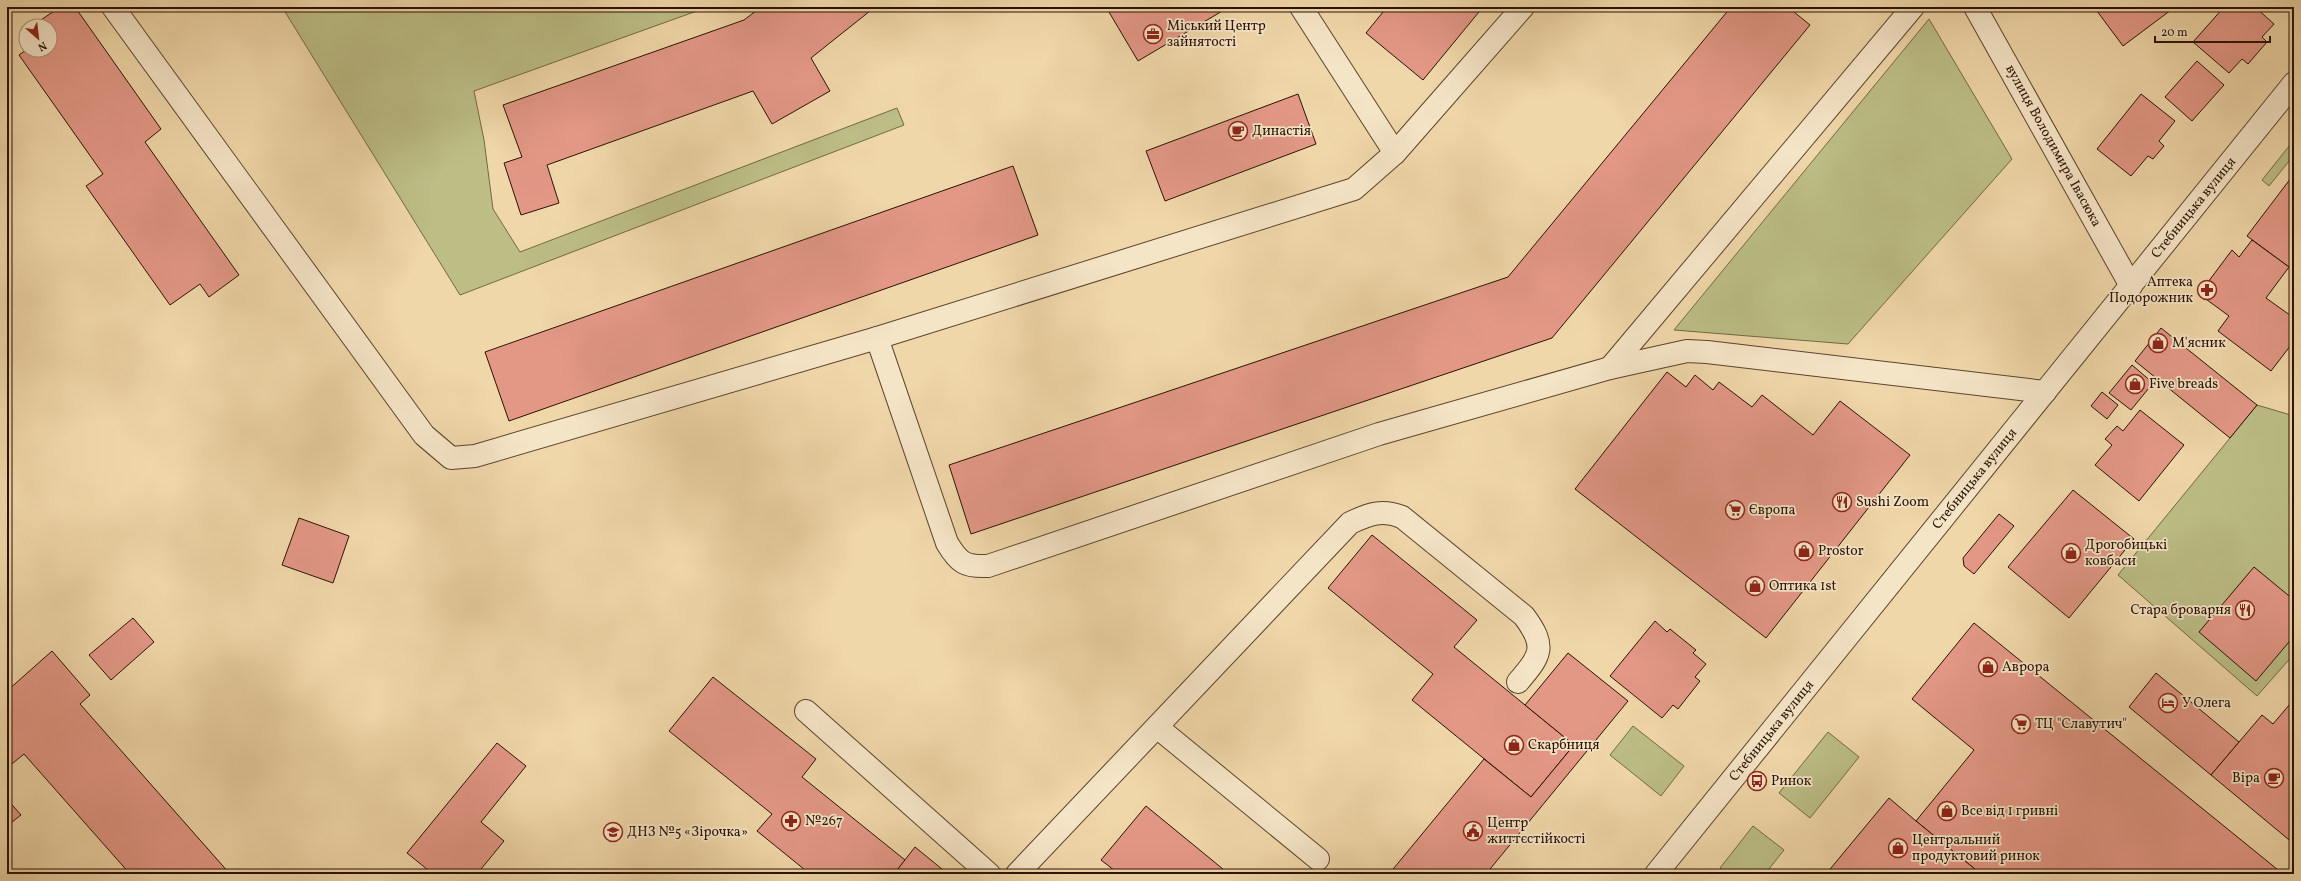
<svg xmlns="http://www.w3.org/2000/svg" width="2301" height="881" viewBox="0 0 2301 881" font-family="Vollkorn,serif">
<rect width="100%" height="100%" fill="#f0d7a9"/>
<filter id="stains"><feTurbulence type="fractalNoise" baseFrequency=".005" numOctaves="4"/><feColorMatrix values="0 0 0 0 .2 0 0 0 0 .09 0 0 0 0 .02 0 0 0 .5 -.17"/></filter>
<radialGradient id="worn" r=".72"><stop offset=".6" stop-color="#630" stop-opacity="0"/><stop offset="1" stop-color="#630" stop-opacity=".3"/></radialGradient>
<g fill="#bcbe86" stroke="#736845">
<polygon points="282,7 708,7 474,91 484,140 493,209 520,252 897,108 904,125 460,295"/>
<polygon points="1929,19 2012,159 1848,344 1674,330"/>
<polygon points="2294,140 2294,155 2269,186 2262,180"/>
<polygon points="2257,405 2294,416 2294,654 2257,696 2118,575"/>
<polygon points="1633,726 1684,766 1661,796 1610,755"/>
<polygon points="1828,732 1859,757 1810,818 1779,793"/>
<polygon points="1753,826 1784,850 1765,874 1727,874 1720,868"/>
</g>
<g fill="#e39886" stroke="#2a1204">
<polygon points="60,7 75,7 161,129 145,142 239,275 209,297 200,284 170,305 86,186 103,174 19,55 26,50 50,50 50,26 41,26 38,22"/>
<polygon points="761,7 875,7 811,58 830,91 772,124 753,91 547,165 559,203 521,215 504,163 522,157 503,105 744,20"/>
<polygon points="1106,7 1229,7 1138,61"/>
<polygon points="1387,7 1483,7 1423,80 1366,33"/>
<polygon points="1731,7 1788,7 1810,25 1552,338 971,534 949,465 1508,277"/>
<polygon points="2094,7 2175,7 2123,46"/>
<polygon points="2224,7 2255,7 2274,24 2262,37 2267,42 2248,64 2242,59 2229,73 2193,42"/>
<polygon points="2197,61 2224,85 2192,121 2165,97"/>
<polygon points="1298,94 1316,144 1165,201 1146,151"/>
<polygon points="2141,94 2175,121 2159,141 2164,146 2153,159 2148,156 2131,176 2097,149"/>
<polygon points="1013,166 1038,235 509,421 485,352"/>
<polygon points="2294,174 2294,261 2289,267 2247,236"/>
<polygon points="2252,240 2289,267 2266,298 2294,318 2294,341 2271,371 2218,331 2229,316 2199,294 2232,250 2239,257"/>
<polygon points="2161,328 2257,405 2230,438 2135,361"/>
<polygon points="2132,365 2153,383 2131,410 2109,393"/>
<polygon points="1667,372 1686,387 1695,375 1713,390 1719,382 1752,407 1762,395 1813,435 1840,401 1910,455 1766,638 1575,489"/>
<polygon points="2102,392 2118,405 2107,419 2091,406"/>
<polygon points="2140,410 2184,445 2139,501 2095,465 2112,445 2105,439 2117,426 2123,431"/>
<polygon points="2073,490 2134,539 2069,618 2008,567"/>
<polygon points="1999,514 2014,526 1974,574 1964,566 1963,558"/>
<polygon points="299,518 349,536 333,583 282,565"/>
<polygon points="1372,535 1477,620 1454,647 1574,745 1531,797 1412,700 1433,674 1328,588"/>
<polygon points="2254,567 2294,600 2294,636 2256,681 2199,632"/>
<polygon points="133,618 154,642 111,680 89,655"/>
<polygon points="1655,621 1667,632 1670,629 1696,650 1693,653 1706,664 1695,677 1700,681 1678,709 1673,705 1662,718 1610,676"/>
<polygon points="1974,623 2283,874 1981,874 1916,821 1974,750 1912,699"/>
<polygon points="52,651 90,695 80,704 230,874 130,874 24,754 7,768 7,691"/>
<polygon points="1568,653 1628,701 1486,874 1389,874 1484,759 1531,797 1574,745 1525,705"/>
<polygon points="2156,673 2239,742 2211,775 2129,707"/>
<polygon points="713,677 816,759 802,777 905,860 894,874 810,874 757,831 772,814 669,731"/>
<polygon points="2290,704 2294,707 2294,844 2211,775 2262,715 2273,724"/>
<polygon points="497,743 526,766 481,822 504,841 477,874 433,874 407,853"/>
<polygon points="1889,798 1916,821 1981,874 1826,874"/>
<polygon points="7,799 21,815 7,826"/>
<polygon points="1146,806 1229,874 1119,874 1101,860"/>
<polygon points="915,847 948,874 894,874"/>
</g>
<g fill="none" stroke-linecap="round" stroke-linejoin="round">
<g stroke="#5c432d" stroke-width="24">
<g id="minor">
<polyline points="113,7 424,435 451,458 475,456 877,338 1354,189 1395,153 1301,7"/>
<polyline points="1975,7 2131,286"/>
<polyline points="1395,153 1523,7"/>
<path d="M877,338l70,205c12,20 18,24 41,23l391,-132 231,-66 77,-17 20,1 338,40"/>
<polyline points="1610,368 1913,7"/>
<polyline points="806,711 989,874"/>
<polyline points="1157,727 1318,859"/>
<path d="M1017,874l333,-351c19,-9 32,-14 52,-6l122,99c23,31 17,39 -6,66"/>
<polyline points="1656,874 2294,83"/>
</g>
</g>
<use href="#minor" stroke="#f5e5c7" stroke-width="22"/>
</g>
<defs>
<g id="office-ring" transform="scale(1)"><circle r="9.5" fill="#f5e5c7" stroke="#8f2418" stroke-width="1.5"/><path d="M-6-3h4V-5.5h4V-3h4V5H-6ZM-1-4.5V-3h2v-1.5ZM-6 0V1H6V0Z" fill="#8f2418"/></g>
<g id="cafe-ring" transform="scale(1)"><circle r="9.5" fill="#f5e5c7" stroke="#8f2418" stroke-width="1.5"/><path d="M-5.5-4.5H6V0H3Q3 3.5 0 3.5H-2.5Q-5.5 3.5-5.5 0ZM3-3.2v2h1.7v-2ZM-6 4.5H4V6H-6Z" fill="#8f2418"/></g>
<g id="pharmacy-ring" transform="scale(1)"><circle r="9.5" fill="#f5e5c7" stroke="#8f2418" stroke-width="1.5"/><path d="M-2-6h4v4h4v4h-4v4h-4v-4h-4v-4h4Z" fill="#8f2418"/></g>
<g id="shop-ring" transform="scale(1)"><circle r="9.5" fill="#f5e5c7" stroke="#8f2418" stroke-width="1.5"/><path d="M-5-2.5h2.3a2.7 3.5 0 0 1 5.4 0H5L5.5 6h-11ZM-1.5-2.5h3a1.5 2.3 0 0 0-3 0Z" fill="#8f2418"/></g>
<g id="restaurant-ring" transform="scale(1)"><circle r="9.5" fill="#f5e5c7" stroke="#8f2418" stroke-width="1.5"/><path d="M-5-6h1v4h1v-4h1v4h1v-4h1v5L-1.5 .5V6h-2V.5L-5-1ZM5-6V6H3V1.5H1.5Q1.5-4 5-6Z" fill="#8f2418"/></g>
<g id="supermarket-ring" transform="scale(1)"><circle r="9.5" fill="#f5e5c7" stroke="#8f2418" stroke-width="1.5"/><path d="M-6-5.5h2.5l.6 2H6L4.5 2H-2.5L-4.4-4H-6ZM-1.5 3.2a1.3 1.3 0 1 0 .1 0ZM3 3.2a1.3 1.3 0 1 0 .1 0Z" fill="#8f2418"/></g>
<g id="hotel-ring" transform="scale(1)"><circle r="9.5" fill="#f5e5c7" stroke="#8f2418" stroke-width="1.5"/><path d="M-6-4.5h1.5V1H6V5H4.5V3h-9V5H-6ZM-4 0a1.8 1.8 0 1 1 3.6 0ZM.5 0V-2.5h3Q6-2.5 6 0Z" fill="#8f2418"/></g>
<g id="bus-ring" transform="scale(1)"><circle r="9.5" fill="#f5e5c7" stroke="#8f2418" stroke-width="1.5"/><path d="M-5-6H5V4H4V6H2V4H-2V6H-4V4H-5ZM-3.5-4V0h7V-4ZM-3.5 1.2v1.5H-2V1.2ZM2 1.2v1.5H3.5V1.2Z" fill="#8f2418"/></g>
<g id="civic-ring" transform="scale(1)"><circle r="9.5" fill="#f5e5c7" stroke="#8f2418" stroke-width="1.5"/><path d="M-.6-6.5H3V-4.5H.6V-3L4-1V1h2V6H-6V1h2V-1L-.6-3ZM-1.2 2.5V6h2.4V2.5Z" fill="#8f2418"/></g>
<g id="school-ring" transform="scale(1)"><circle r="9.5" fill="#f5e5c7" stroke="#8f2418" stroke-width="1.5"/><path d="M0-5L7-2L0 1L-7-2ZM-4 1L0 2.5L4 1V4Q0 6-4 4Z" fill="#8f2418"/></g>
</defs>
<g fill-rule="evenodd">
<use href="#office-ring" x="1153" y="34"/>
<use href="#cafe-ring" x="1238" y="131"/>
<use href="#pharmacy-ring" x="2207" y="290"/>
<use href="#shop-ring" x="2158" y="343"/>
<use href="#shop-ring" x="2135" y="384"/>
<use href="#restaurant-ring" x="1842" y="502"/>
<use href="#supermarket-ring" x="1735" y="510"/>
<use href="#shop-ring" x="1804" y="551"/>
<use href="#shop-ring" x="2071" y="553"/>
<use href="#shop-ring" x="1755" y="586"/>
<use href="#restaurant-ring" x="2245" y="610"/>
<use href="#shop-ring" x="1988" y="667"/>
<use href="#hotel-ring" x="2168" y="703"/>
<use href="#supermarket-ring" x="2021" y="724"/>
<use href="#shop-ring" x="1514" y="745"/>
<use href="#cafe-ring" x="2274" y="778"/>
<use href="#bus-ring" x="1757" y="781"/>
<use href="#shop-ring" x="1947" y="811"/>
<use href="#pharmacy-ring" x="791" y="821"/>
<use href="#civic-ring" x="1473" y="831"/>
<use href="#school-ring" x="613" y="832"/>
<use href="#shop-ring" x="1898" y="848"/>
</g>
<g text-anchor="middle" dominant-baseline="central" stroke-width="3.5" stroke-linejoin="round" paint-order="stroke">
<g font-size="14" fill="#2a1204" stroke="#f5e5c7" text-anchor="start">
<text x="1167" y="26">Міський Центр<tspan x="1167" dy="16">зайнятості</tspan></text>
<text x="1252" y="131">Династія</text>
<text x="2193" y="282" text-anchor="end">Аптека<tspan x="2193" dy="16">Подорожник</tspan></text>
<text x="2172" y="343">М'ясник</text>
<text x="2149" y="384">Five breads</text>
<text x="1856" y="502">Sushi Zoom</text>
<text x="1749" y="510">Європа</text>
<text x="2085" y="545">Дрогобицькі<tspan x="2085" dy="16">ковбаси</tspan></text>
<text x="1818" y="551">Prostor</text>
<text x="1769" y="586">Оптика 1st</text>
<text x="2231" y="610" text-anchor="end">Стара броварня</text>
<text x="2002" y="667">Аврора</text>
<text x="2182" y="703">У Олега</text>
<text x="2035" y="724">ТЦ "Славутич"</text>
<text x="1528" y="745">Скарбниця</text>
<text x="2260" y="778" text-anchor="end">Віра</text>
<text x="1771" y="781">Ринок</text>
<text x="1961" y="811">Все від 1 гривні</text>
<text x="805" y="821">№267</text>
<text x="1487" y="823">Центр<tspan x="1487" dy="16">життєстійкості</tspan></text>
<text x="627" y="832">ДНЗ №5 «Зірочка»</text>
<text x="1912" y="840">Центральний<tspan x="1912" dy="16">продуктовий ринок</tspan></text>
</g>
<g font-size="14" fill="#2a1204" stroke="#f5e5c7">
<text transform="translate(2053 146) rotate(61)">вулиця Володимира Івасюка</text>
<text transform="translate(2194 208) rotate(-51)">Стебницька вулиця</text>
<text transform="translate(1975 479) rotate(-51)">Стебницька вулиця</text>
<text transform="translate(1772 731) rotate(-51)">Стебницька вулиця</text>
</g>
</g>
<rect width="2301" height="881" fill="none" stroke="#f0d7a9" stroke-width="24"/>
<rect x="8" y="8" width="2285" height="865" fill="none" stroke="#2a1204" stroke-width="2"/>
<rect x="12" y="12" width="2277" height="857" fill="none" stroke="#2a1204"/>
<g transform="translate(38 38) rotate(152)"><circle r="19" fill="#f5e5c7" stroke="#a49179"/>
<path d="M0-3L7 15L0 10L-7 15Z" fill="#8f2418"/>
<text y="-6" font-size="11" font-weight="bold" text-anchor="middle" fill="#2a1204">N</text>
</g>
<path d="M2155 36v6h115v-6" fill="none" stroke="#2a1204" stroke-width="2"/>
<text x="2161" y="36" font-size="12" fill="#2a1204" stroke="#f5e5c7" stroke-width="3" paint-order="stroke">20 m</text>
<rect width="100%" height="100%" filter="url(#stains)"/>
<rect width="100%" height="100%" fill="url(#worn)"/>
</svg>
